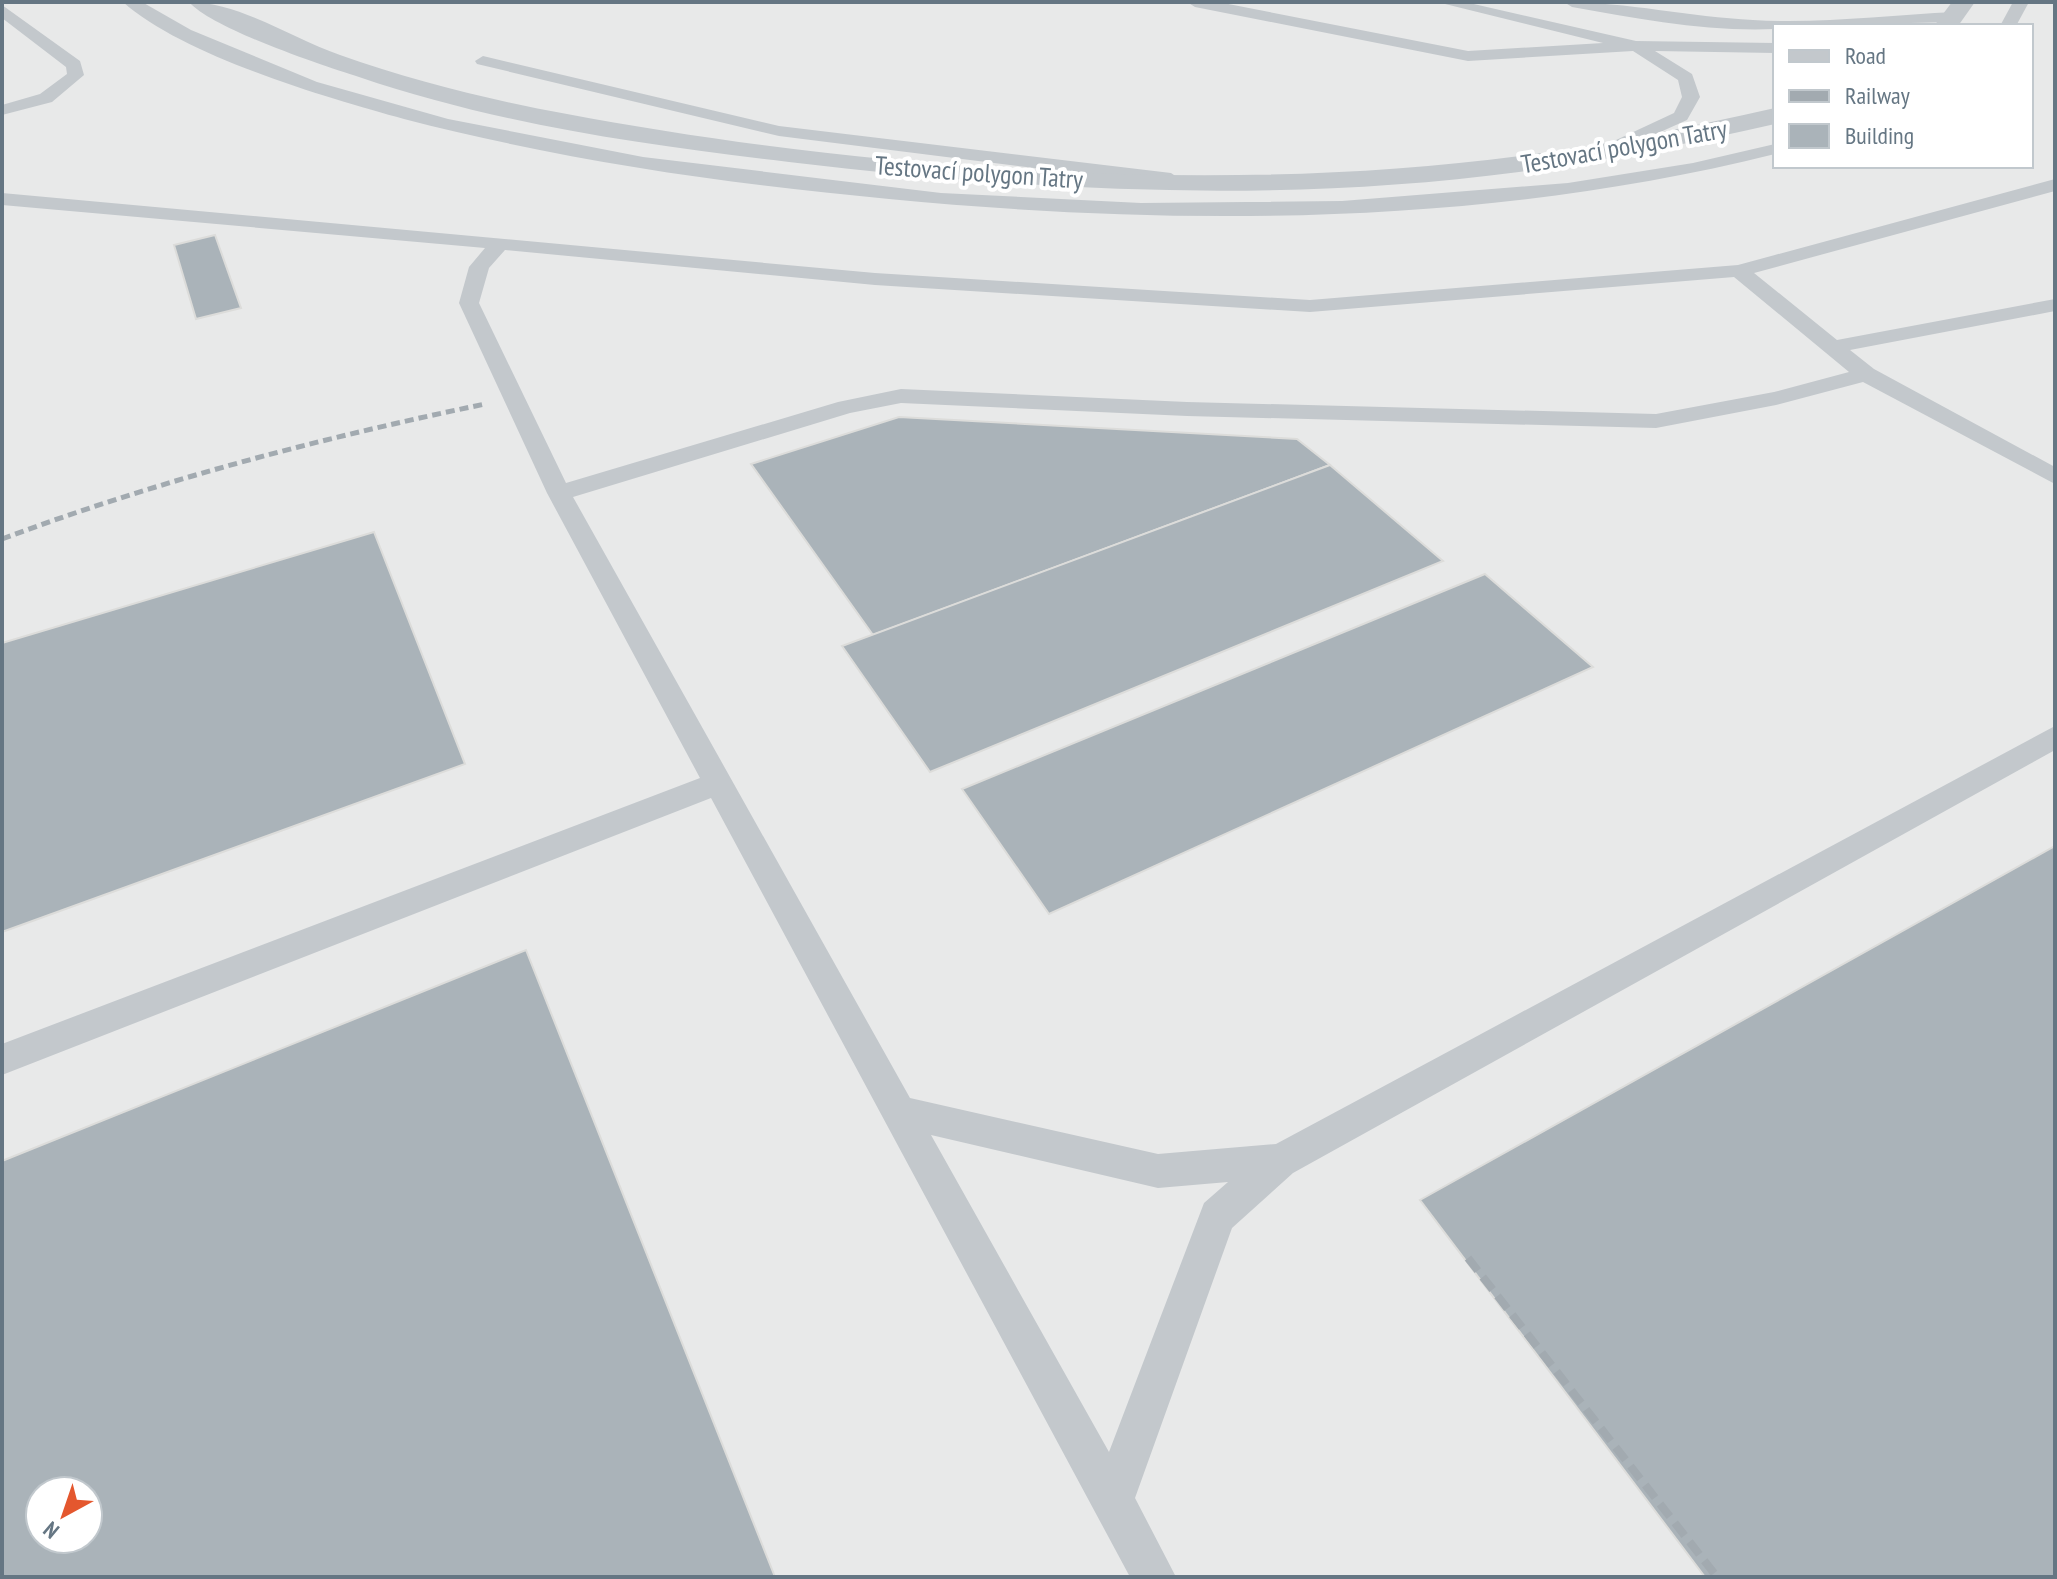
<svg xmlns="http://www.w3.org/2000/svg" width="2057" height="1579" viewBox="0 0 2057 1579" font-family="'PT Sans Narrow',sans-serif">
<rect width="100%" height="100%" fill="#fafaf8"/>
<path fill="#e8e9e9" fill-rule="evenodd" d="M2,2h2053v1575h-2053zM1775,26h256v140h-256zM40,1491h48v48h-48z"/>
<g fill="#aab3b9" stroke="#dcdcda" stroke-width="2" fill-rule="evenodd">
<polygon points="215,235 241,308 196,319 174,245"/>
<polygon points="899,417 1297,439 1330,465 873,635 751,464"/>
<polygon points="1330,465 1443,561 930,772 842,646"/>
<polygon points="374,532 465,764 2,932 2,643"/>
<polygon points="1485,574 1593,667 1049,914 962,789"/>
<polygon points="2055,846 2055,1577 1705,1577 1420,1200"/>
<path d="M526,950l249,627h-773v-416zM40,1491h48v48h-48z"/>
</g>
<g fill="none" stroke-linecap="round" stroke-linejoin="round">
<g fill="#c3c8cc" fill-rule="evenodd">
<path d="M123,2h19l49,28 126,52 131,37 195,38 298,36 200,10 201,-2 226,-18 125,-20 82,-19v10c-288,72 -592,73 -886,45 -163,-15 -327,-39 -485,-80 -78,-21 -222,-64 -281,-117z"/>
<polygon points="1187,2 1218,2 1468,51 1603,43 1437,2 1465,2 1636,41 1775,43 1775,53 1655,51 1692,74 1700,97 1687,120 1605,157 1599,156 1599,148 1674,113 1682,97 1678,80 1633,51 1468,61 1195,7"/>
<path d="M1564,2c63,0 126,15 189,18 66,4 136,-5 202,-8l8,5 -8,5 -180,4v3c-67,3 -137,-10 -203,-22z"/>
<polygon points="2013,2 2029,2 2016,26 2000,26"/>
<polygon points="2,5 80,61 84,75 52,102 2,115 2,105 40,94 67,74 66,67 2,18"/>
<polygon points="483,56 779,126 1171,173 1180,179 1171,185 779,136 477,64 475,61"/>
<path d="M2055,179v12l-301,82 83,67 218,-41v12l-205,39 24,19 181,98v17l-192,-102 -87,23 -120,23 -469,-12 -286,-13 -51,10 -277,84 337,601 248,56 118,-10 779,-418v24l-762,423 -61,55 -97,270 41,79h-46l-419,-779 -709,277v-31l698,-266 -153,-285 -88,-190 10,-36 16,-19 -483,-43v-12l873,80 435,27 428,-35zM505,250l370,35 435,27 424,-35 115,95 -75,20 -118,22 -469,-12 -286,-13 -63,13 -272,81 -87,-180 10,-35zM931,1135l227,53 70,-6 -24,21 -95,249z"/>
</g>
<g fill="#c3c8cc" fill-rule="evenodd">
<path d="M189,2c50,0 102,36 151,53 74,26 150,45 227,59 300,56 650,82 953,42 86,-11 170,-29 255,-48v16c-85,19 -169,37 -256,48 -241,32 -489,19 -730,-10 -145,-17 -292,-38 -430,-85 -38,-12 -146,-48 -170,-75z"/>
<polygon points="1952,2 1975,2 1958,26 1934,26"/>
</g>
<path stroke="#a2aab0" stroke-width="5" stroke-dasharray="9 5" stroke-linecap="butt" d="M2,539c158,-59 319,-101 483,-135"/>
<polyline stroke="#a2aab0" stroke-width="8" stroke-dasharray="16 8" stroke-linecap="butt" points="1468,1258 1717,1577"/>
</g>
<g text-anchor="middle" dominant-baseline="central" stroke-width="8" stroke-linejoin="round" paint-order="stroke">
<g font-size="26" fill="#657683" stroke="#fff">
<text transform="translate(1624 146) rotate(-10)">Testovací polygon Tatry</text>
<text transform="translate(979 172) rotate(4)">Testovací polygon Tatry</text>
</g>
</g>
<rect width="2057" height="1579" fill="none" stroke="#657683" stroke-width="8"/>
<rect x="1773" y="24" width="260" height="144" fill="#ffffff" stroke="#c1c8cd" stroke-width="2"/>
<rect x="1789" y="50" width="40" height="12" fill="#c3c8cc" stroke="#c1c8cd" stroke-width="2"/>
<text x="1845" y="64" font-size="24" fill="#657683">Road</text>
<rect x="1789" y="90" width="40" height="12" fill="#a2aab0" stroke="#c1c8cd" stroke-width="2"/>
<text x="1845" y="104" font-size="24" fill="#657683">Railway</text>
<rect x="1789" y="124" width="40" height="24" fill="#aab3b9" stroke="#c1c8cd" stroke-width="2"/>
<text x="1845" y="144" font-size="24" fill="#657683">Building</text>
<g transform="translate(64 1515) rotate(220)"><circle r="38" fill="#ffffff" stroke="#c1c8cd" stroke-width="2"/>
<path d="M0-6L14 30L0 20L-14 30Z" fill="#e4572e"/>
<text y="-12" font-size="22" font-weight="bold" text-anchor="middle" fill="#657683">N</text>
</g>
</svg>
